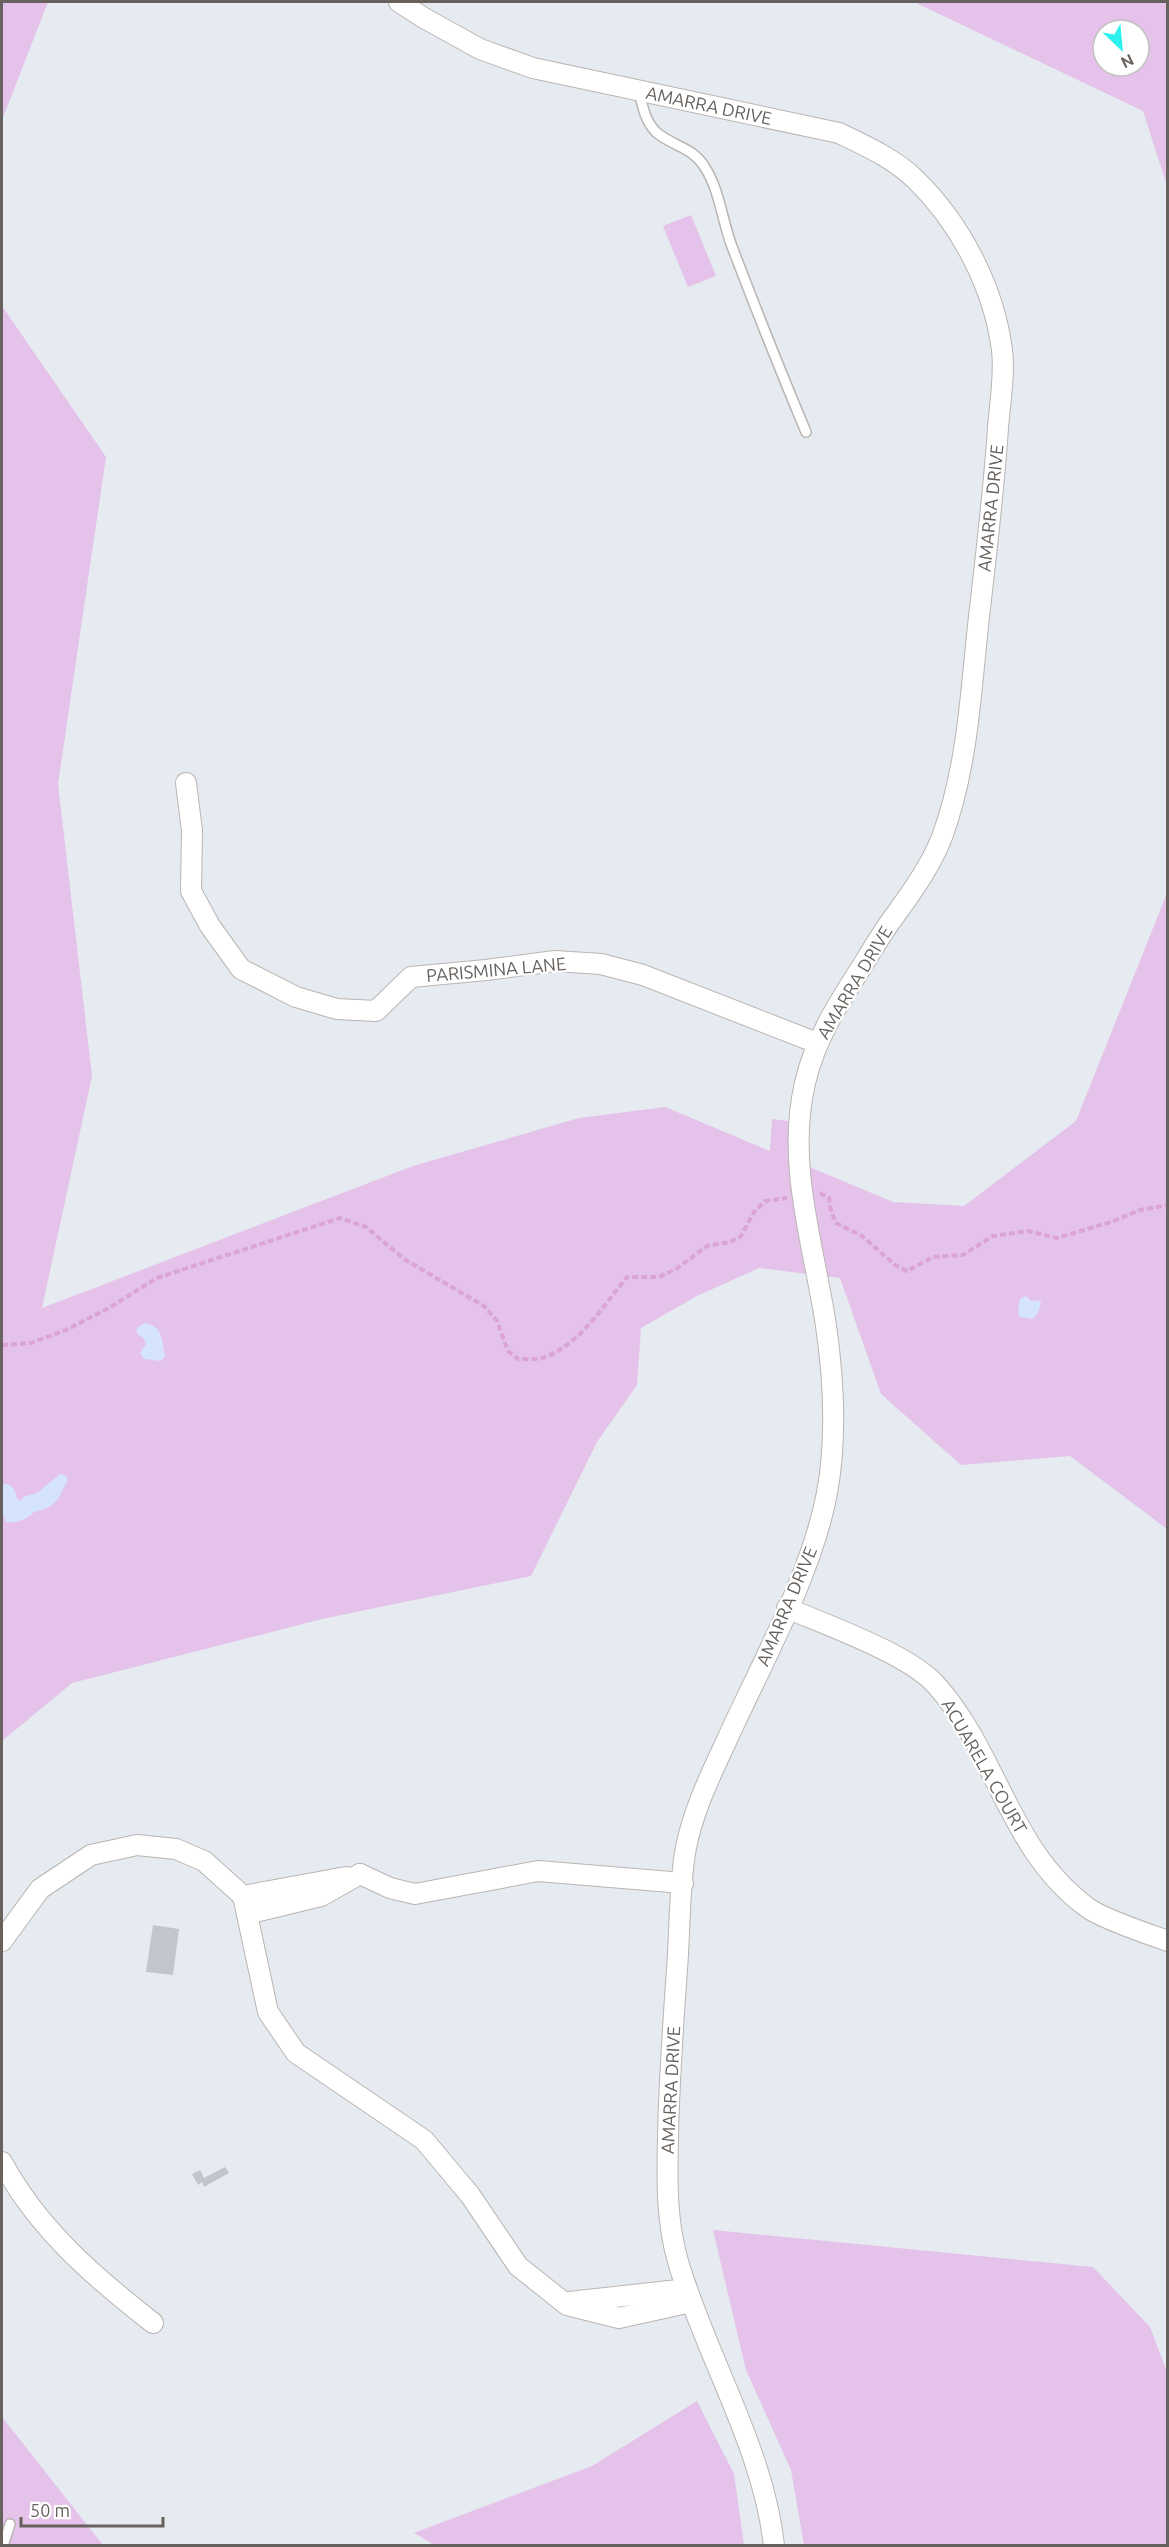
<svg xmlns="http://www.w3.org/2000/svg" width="1169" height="2547" viewBox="0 0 1169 2547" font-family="Ubuntu,sans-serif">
<rect width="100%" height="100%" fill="#e6eaf1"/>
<g fill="#e5c2e9" fill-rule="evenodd">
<polygon points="2,2 48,2 2,120"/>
<path d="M914,2h253v184l-24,-75zM1103,30h36v36h-36z"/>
<polygon points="691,215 716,276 688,287 663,226"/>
<polygon points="2,306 106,457 58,784 92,1076 42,1308 413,1166 579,1118 665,1107 770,1151 772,1119 788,1121 788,1158 893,1202 964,1206 1076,1121 1167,893 1167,1529 1070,1456 961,1465 881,1394 840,1278 759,1268 697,1296 641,1328 637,1385 597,1442 531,1576 322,1619 72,1683 2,1741"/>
<polygon points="713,2230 1093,2267 1150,2327 1167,2372 1167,2545 804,2545 791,2470 746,2370"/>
<polygon points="697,2401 734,2474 744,2545 436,2546 414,2533 592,2466"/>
<polygon points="2,2417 103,2545 2,2545"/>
</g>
<g fill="#d6e3fc">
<polygon points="1026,1296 1031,1301 1039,1300 1041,1302 1039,1311 1033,1319 1020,1317 1018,1311 1020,1299"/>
<path d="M145,1323c19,3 17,19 20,33l-4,5 -17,-2 -4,-6 6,-9 -3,-6 -6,-4v-6z"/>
<path d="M60,1474l7,2c1,7 -1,7 -4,13 -6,15 -14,20 -29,23 -7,7 -18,12 -28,10 -6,-13 -5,-23 -4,-37 9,-4 14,6 15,14l4,2 2,-4 14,-4z"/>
</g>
<g fill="#c2c6cc">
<polygon points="153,1925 179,1929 173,1975 146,1972"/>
<polygon points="225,2167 229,2173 204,2187 202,2182 198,2185 192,2174 200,2170 204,2178"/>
</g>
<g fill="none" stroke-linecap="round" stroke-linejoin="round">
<g stroke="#b9b5b2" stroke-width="12">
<g id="service">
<path d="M639,90c3,15 6,31 17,42 16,14 36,15 48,34 15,22 18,53 27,78 24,63 49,126 75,188"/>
<polyline points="3,2546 10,2524"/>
</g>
</g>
<g stroke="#b9b5b2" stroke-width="22">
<g id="minor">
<path d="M399,2l25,16 56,31 53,19 306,65c27,13 56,26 77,47 45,44 78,108 86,170 3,25 -2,52 -4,78 -4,60 -11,120 -18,180 -9,76 -11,156 -38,229 -11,28 -28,52 -46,77 -13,17 -24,36 -35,54 -24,37 -46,72 -56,115 -19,82 9,162 21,243 8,55 11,112 1,167 -16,84 -67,173 -102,251 -16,34 -34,72 -40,109 -6,37 -5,79 -8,116 -4,56 -8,112 -9,168 -1,43 -2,86 11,128 28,93 85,185 95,281"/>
<polyline points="186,783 192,831 191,891 210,926 241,969 296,997 337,1009 376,1011 411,977 486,970 555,961 601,964 643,975 817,1043"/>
<path d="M787,1608c39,17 122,46 149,77 61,67 73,166 152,223 15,11 60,26 80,33"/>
<polyline points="360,1874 390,1888 415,1894 538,1871 683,1883"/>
<polyline points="243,1896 346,1877"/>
<polyline points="247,1914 321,1896 360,1874"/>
<polyline points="2,1941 40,1889 91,1855 137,1845 176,1849 204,1861 243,1896 268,2012 296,2053 424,2140 470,2195 518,2266 567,2305 619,2318 691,2302"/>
<path d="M2,2162c36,67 91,114 151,161"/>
<polyline points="569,2302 687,2289"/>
</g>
</g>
<g stroke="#dba4d3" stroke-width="4" stroke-dasharray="6 3" stroke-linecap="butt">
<polyline points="820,1193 829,1198 831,1211 836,1223 862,1236 895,1265 907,1271 933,1257 963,1255 993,1236 1028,1231 1057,1238 1111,1222 1140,1210 1168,1205"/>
<path d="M2,1345l29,-2 35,-13 43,-22 48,-30 183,-60 26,9 38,32 80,47 13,15 11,30 10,8c7,0 17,1 24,-1 36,-11 62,-53 85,-81h32l17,-8 31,-23 23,-4 11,-6 13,-24 11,-11 22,-3"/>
</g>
<use href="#service" stroke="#fff" stroke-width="9"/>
<use href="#minor" stroke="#fff" stroke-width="20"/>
</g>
<g text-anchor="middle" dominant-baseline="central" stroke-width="4.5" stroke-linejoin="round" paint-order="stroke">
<g font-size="18" fill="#67625e" stroke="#fff">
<text transform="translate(709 105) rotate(12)">AMARRA DRIVE</text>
<text transform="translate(990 508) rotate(-84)">AMARRA DRIVE</text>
<text transform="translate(496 969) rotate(-5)">PARISMINA LANE</text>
<text transform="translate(854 982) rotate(-59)">AMARRA DRIVE</text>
<text transform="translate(786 1606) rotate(-67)">AMARRA DRIVE</text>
<text transform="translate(985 1766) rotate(60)">ACUARELA COURT</text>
<text transform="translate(670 2090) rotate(-87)">AMARRA DRIVE</text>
</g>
</g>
<rect width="1169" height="2547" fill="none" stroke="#67625e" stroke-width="6"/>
<g transform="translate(1121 48) rotate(154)"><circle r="28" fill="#ffffff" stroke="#c2c0bf" stroke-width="1.5"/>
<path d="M0-4.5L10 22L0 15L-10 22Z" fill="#2cf1ec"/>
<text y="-9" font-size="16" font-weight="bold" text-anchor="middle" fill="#67625e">N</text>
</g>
<path d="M21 2517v9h142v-9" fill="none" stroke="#67625e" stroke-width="3"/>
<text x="30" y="2517" font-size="18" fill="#67625e" stroke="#ffffff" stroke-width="4.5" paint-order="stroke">50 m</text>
</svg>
